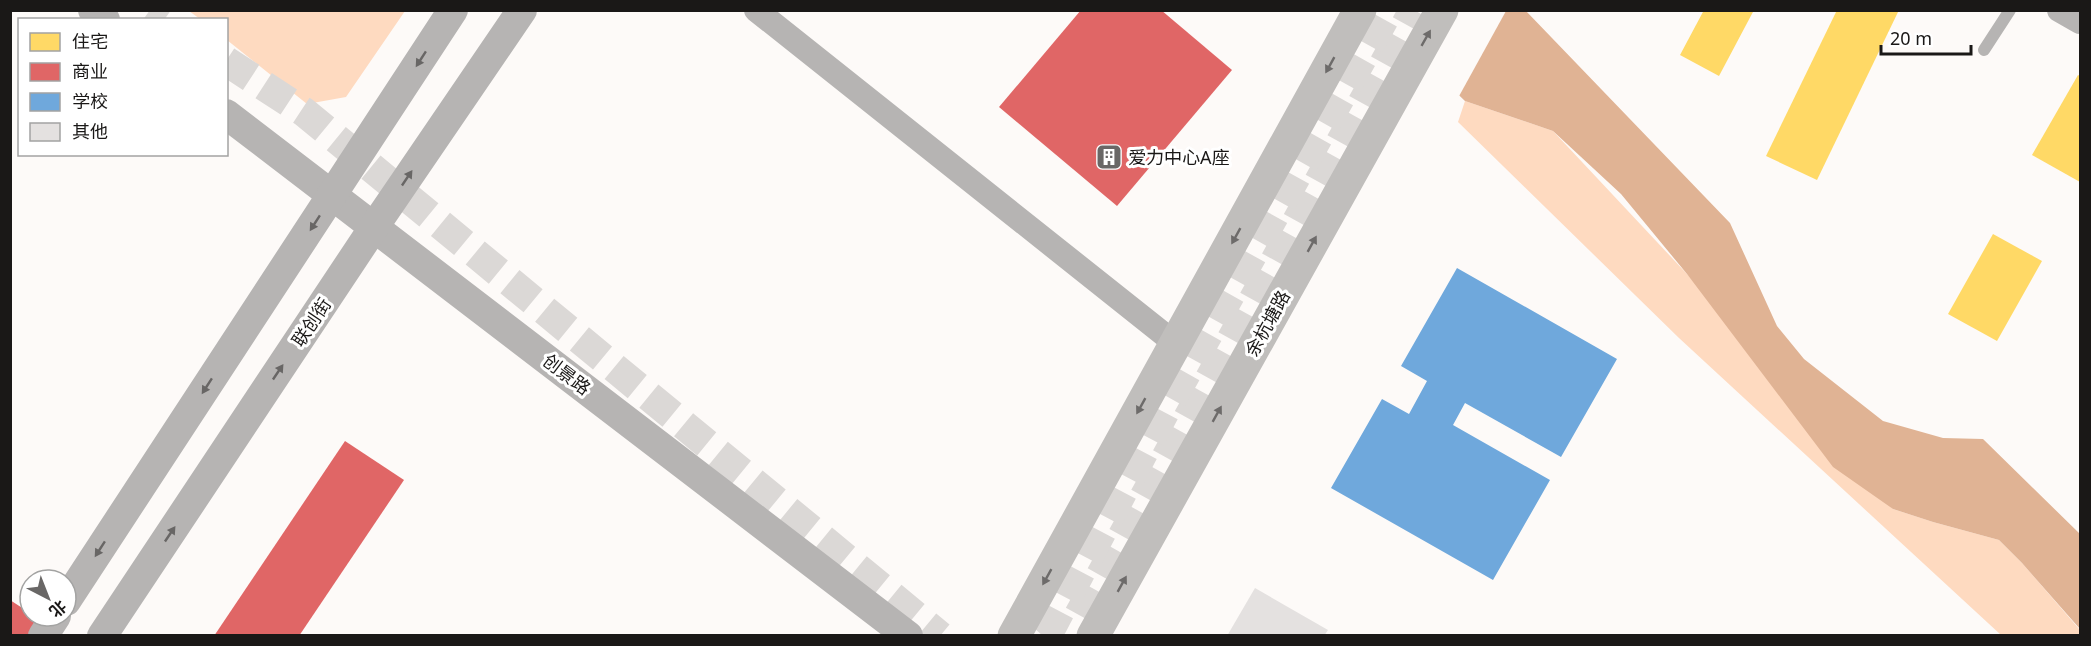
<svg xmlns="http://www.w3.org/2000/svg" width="2091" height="646" viewBox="0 0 2091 646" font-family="'Noto Sans','Noto Sans SC',sans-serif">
<rect width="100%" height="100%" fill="#fdfaf8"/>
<g fill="#fedac0">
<polygon points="189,11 405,11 346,97 307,104 227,40 226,20 200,19"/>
<polygon points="1465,101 1553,131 1687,274 1893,509 1933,522 1999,540 2022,563 2080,630 2080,635 2001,635 1679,338 1458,122"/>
</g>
<polygon fill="#e0b394" points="1372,11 1526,11 1730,223 1777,326 1804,359 1883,421 1943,438 1983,439 2080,534 2080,629 2022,563 1999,540 1933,522 1893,509 1833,467 1687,274 1621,194 1553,131 1465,101"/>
<polygon fill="#fdfaf8" points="1369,10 1506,11 1458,98"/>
<g fill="#ffd966">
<polygon points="1704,10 1754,10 1719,76 1680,55"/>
<polygon points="1837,10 1899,10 1817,180 1766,156"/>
<polygon points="2078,75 2080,76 2080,182 2032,155"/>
<polygon points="1993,234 2042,261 1997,341 1948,314"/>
</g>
<g fill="#e06666">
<polygon points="1081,10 1161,10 1232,70 1117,206 999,107"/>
<polygon points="345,441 404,480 299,636 214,636"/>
<polygon points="10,600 30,613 30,616 34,616 62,636 10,636"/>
</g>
<polygon fill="#6fa8dc" points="1457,268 1617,359 1561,457 1465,403 1453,425 1550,480 1493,580 1331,488 1382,399 1409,414 1427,381 1401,366"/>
<polygon fill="#e4e1e0" points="1255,588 1328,630 1324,636 1227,636"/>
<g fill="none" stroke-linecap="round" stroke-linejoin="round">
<g stroke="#dbd8d6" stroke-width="30" stroke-dasharray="30 15" stroke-linecap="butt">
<polyline points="150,10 164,20"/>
<polyline points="226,61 304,112 940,636"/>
<polyline points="1079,615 1414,10"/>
<polyline points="1043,636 1052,626 1165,411 1389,10"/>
</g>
<polyline stroke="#b6b4b3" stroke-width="12" points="1984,50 2010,10"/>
<g stroke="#b6b4b3" stroke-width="24">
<polyline points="756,10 1176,344"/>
<polyline points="2059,10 2080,22"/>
</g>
<g stroke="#b6b4b3" stroke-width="30">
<polyline points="93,10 105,20"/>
<polyline points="226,114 908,636"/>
<polyline points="66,601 453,10"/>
<polyline points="43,636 56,616"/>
<polyline points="102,636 374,227 522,10"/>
</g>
<g stroke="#c0bebc" stroke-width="33">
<polyline points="1014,636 1360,10"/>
<polyline points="1093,636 1442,10"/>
</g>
</g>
<defs><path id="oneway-solid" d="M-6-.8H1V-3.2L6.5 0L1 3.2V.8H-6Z" transform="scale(1.5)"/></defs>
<g fill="#6d6b6a">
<use href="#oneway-solid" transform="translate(1426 38) rotate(-60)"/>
<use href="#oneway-solid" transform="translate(1330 65) rotate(119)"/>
<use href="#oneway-solid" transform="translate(1236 236) rotate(119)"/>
<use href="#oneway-solid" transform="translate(1312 244) rotate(-61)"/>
<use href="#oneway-solid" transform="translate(1141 406) rotate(119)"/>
<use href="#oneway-solid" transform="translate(1217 414) rotate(-61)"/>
<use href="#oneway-solid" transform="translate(1047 577) rotate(119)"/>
<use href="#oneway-solid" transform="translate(1122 584) rotate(-61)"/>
</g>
<g fill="#686665">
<use href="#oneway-solid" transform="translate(421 59) rotate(123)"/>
<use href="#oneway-solid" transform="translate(407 178) rotate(-56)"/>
<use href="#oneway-solid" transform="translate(315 223) rotate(123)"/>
<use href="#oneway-solid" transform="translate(278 372) rotate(-56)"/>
<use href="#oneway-solid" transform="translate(207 386) rotate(123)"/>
<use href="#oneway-solid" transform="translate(170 534) rotate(-56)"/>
<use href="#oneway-solid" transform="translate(100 549) rotate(123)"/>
</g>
<defs>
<g id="building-square" transform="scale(1.35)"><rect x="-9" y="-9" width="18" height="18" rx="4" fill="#696766" stroke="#fff"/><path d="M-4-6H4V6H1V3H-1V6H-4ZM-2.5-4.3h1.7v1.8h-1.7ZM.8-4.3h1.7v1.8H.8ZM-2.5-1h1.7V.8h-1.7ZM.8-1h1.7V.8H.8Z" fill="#fff"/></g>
</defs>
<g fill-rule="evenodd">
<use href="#building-square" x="1109" y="157"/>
</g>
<g text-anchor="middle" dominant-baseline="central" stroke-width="6" stroke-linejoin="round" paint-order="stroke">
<g font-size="18" fill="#1a1817" stroke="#fff" text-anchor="start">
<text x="1128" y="157">爱力中心A座</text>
</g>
<g font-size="18" fill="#1a1817" stroke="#fff">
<text transform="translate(311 322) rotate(-56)">联创街</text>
<text transform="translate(1267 323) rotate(-61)">余杭塘路</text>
<text transform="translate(567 374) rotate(37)">创景路</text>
</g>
</g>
<rect width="2091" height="646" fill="none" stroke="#1a1817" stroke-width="24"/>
<rect x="18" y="18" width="210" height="138" fill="#ffffff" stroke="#a3a3a2" stroke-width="1.5"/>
<rect x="30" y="33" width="30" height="18" fill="#ffd966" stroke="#a3a3a2" stroke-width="1.5"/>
<text x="72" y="48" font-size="18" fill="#1a1817">住宅</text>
<rect x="30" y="63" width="30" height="18" fill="#e06666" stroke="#a3a3a2" stroke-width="1.5"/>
<text x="72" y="78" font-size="18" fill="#1a1817">商业</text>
<rect x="30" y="93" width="30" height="18" fill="#6fa8dc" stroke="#a3a3a2" stroke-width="1.5"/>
<text x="72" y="108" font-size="18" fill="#1a1817">学校</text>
<rect x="30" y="123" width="30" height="18" fill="#e4e1e0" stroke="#a3a3a2" stroke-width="1.5"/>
<text x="72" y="138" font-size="18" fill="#1a1817">其他</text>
<g transform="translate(48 598) rotate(138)"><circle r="28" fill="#ffffff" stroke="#a3a3a2" stroke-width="1.5"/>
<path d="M0-4.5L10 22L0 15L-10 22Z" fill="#696766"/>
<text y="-9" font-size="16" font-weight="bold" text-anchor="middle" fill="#1a1817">北</text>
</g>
<path d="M1881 45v9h90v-9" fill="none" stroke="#1a1817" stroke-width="3"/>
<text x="1890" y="45" font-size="18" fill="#1a1817" stroke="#ffffff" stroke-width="4.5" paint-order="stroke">20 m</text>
</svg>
